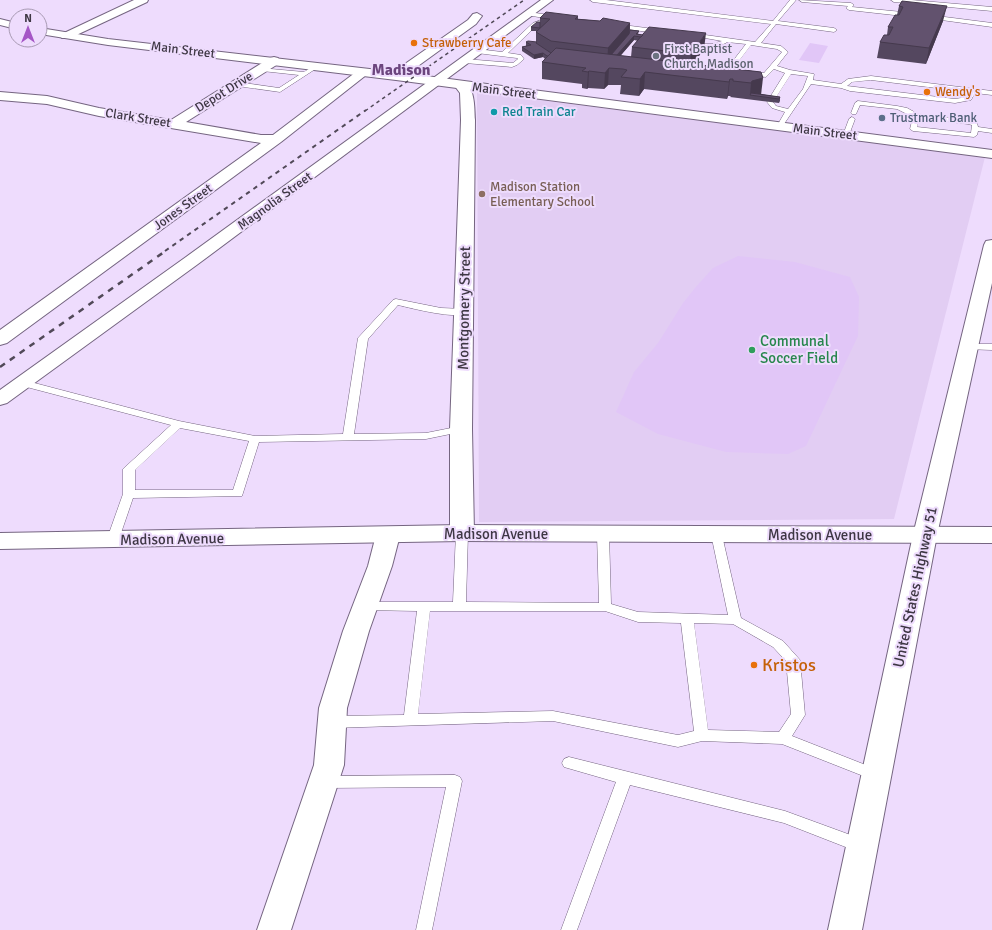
<svg xmlns="http://www.w3.org/2000/svg" width="992" height="930" viewBox="0 0 992 930" font-family="Signika,sans-serif">
<rect width="100%" height="100%" fill="#eedcfd"/>
<polygon fill="#e2cdf3" points="477,92 985,157 894,519 479,522"/>
<g fill="#e1c6f7">
<polygon points="810,43 828,46 819,63 799,60"/>
<polygon points="738,256 795,262 850,277 859,297 858,336 806,446 788,454 726,452 658,434 616,412 634,372 658,343 683,303 695,288 713,268"/>
</g>
<g fill="none" stroke-linecap="round" stroke-linejoin="round">
<g stroke="#756581" stroke-width="1">
<g id="lane">
<path d="M590,0h16l167,21 17,-21h6l-18,21 56,7 3,2 -3,2 -58,-8 -15,19 20,3 7,6 -11,14 13,4 24,4 -1,6 28,4 7,-5 23,-3 121,15v4l-17,-2 -4,7 -16,3 -105,-12 -9,-3 -30,-4 -29,43 -2,1 -3,-2 8,-14 -13,-4 -5,-6 18,-29 -11,-4 -8,8 -40,-5v-2l20,-26 -19,-2 -1,1 -14,5 -17,-1 -2,-1v-2h19l10,-3 -34,-6 3,-2 64,9 16,-18 -178,-22zM751,45l26,4 5,3 -18,21 -32,-3zM791,74l17,2 -5,13 -15,20 -12,-3 -3,-4zM871,80l98,12 -2,5 -12,2 -108,-13 5,-4z"/>
<polygon points="799,0 851,3 854,5 852,7 912,13 915,15 912,17 849,10 846,8 848,6 802,2"/>
<polygon points="891,0 911,0 992,7 992,11 894,2"/>
<polygon points="528,12 557,16 560,18 557,20 526,15 526,13"/>
<polygon points="929,15 992,23 992,27 927,18 926,17"/>
<polygon points="544,19 547,21 546,22 537,25 508,53 521,55 524,59 517,65 512,67 465,63 462,61 465,59 513,63 518,59 517,58 477,53 474,51 477,49 502,52 533,23"/>
<polygon points="615,24 662,30 665,32 662,34 613,27 612,26"/>
<polygon points="315,65 320,66 280,92 237,86 234,84 237,82 279,88 299,75 262,71 260,70 260,68 304,72"/>
<path d="M858,101l39,5 10,2 11,6 51,6 8,3 1,4 14,2v4l-14,-2 -1,4 -3,2 -61,-6 -3,-2 3,-12 -16,-8 -37,-4 -4,9h-4l-1,-1 4,-10zM919,118l49,6 4,1 -1,8 -54,-6z"/>
<polygon points="852,117 855,119 849,135 844,136 843,135 849,119"/>
<path d="M396,299l45,9 23,1 5,3c-9,9 -58,-4 -71,-7l-30,34 -14,95 72,-1 35,-7 5,3 -1,2 -39,8 -167,3 -17,54 -109,2 -14,41 -2,3h-8l-2,-3 16,-45v-25l48,-44 -152,-40 -1,-2 5,-3 156,41 76,15 88,-2 15,-96 35,-38zM180,428l69,13 -16,49h-98v-20z"/>
<polygon points="968,344 992,344 992,350 965,349 963,347"/>
<path d="M462,529l4,1 2,3 -2,69 133,1 -2,-69 2,-3h8l2,3 2,70 27,8 90,3 -17,-81 2,-3h8l20,87 42,23 17,19 5,55 -13,21 89,35 2,4 -2,4 -5,2 -5,-2 -89,-35 -80,-3 -24,6 -125,-26 -221,7 -5,-2 -2,-4 2,-4 5,-2 72,-1 13,-104 -52,-1 -5,-1 -1,-3 1,-3 5,-1h88l3,-69 2,-3zM430,611h175l33,11 43,1 13,108 -16,4 -125,-24 -135,3zM694,623l39,1 40,23 13,14 5,53 -12,18 -71,-2z"/>
<polygon points="569,757 785,811 867,841 869,846 867,851 861,853 784,823 630,785 577,930 561,930 616,782 564,767 562,763 564,759"/>
<polygon points="455,775 460,777 462,781 432,930 416,930 446,787 324,788 319,786 317,782 319,778 324,776"/>
</g>
</g>
<g stroke="#756581" stroke-width="2">
<g id="street">
<polygon points="134,0 148,0 147,2 70,38 62,38 60,36 62,34"/>
<polygon points="541,0 553,0 198,264 7,403 0,405 0,390 186,257"/>
<polygon points="477,13 482,16 476,24 400,79 392,79 390,76 392,73 468,20 473,14"/>
<polygon points="274,57 278,58 280,61 278,64 186,122 261,135 273,135 360,69 368,69 370,72 281,142 7,343 0,345 0,330 261,143 99,116 47,104 0,100 0,92 47,96 99,108 171,120 270,58"/>
<path d="M460,81c16,4 14,26 15,39l-3,309 2,104 -4,5 -8,3 -8,-3 -4,-5v-104l11,-309 -1,-27 -6,-8 2,-3z"/>
<polygon points="388,527 396,530 400,535 392,566 369,631 347,708 344,765 291,930 257,930 314,765 319,708 343,631 368,566 376,535 380,530"/>
</g>
</g>
<g stroke="#756581" stroke-width="2">
<g id="secondary">
<polygon points="0,19 16,23 16,29 0,25"/>
<polygon points="40,28 108,39 396,72 992,150 992,158 396,80 108,45 40,34"/>
<polygon points="462,525 992,527 992,543 462,541 0,549 0,533"/>
</g>
</g>
<g stroke="#756581" stroke-width="2">
<polygon id="primary" points="992,240 992,283 937,535 862,930 828,930 913,535 984,245 986,241"/>
</g>
<use href="#lane" fill="#fff" fill-rule="evenodd"/>
<use href="#street" fill="#fff" fill-rule="evenodd"/>
<use href="#secondary" fill="#fff" fill-rule="evenodd"/>
<use href="#primary" fill="#fff" fill-rule="evenodd"/>
<polyline stroke="#514958" stroke-width="1.5" stroke-dasharray="3.5 3.5" stroke-linecap="butt" points="365,111 524,0"/>
<polyline stroke="#514958" stroke-width="2" stroke-dasharray="4.5 4.5" stroke-linecap="butt" points="165,251 366,110"/>
<polyline stroke="#514958" stroke-width="2.5" stroke-dasharray="6 6" stroke-linecap="butt" points="0,367 167,250"/>
</g>
<g fill="#54475f" fill-rule="evenodd">
<polygon points="902,1 943,21 926,64 877,58 880,42 887,35 888,27 897,15 899,6"/>
<path d="M578,16v3l22,2 30,2v7l9,1 -1,3 66,15 -11,15 68,8v22l19,3v4l-1,2 -49,-6 1,-1h-3l-1,3 -83,-10 -5,7 -19,-2 1,-9h-13l-4,4 -16,-1 -1,1 -5,-1v-4l-40,-5v-17l3,-3 -2,-2 -9,2 -12,-8v-4l4,-1v-4h10v-11h-5v-4l9,-5v-4zM634,40l4,1 -6,6 -1,10 -11,-1z"/>
</g>
<g fill="#45394d">
<polygon points="947,6 943,21 926,64 929,48"/>
<polygon points="630,23 629,38 607,64 608,48"/>
<polygon points="706,33 704,49 689,70 691,54"/>
<polygon points="634,36 634,40 616,61 616,57"/>
<polygon points="543,53 543,57 534,59 534,55"/>
<polygon points="609,68 608,85 604,89 605,73"/>
<polygon points="589,71 588,88 587,89 588,72"/>
<polygon points="645,72 644,89 639,96 640,79"/>
<polygon points="763,78 761,95 750,95 751,83 752,81"/>
<polygon points="730,79 728,96 727,99 729,82"/>
</g>
<g fill="#62526e" stroke="#45394d">
<polygon points="902,1 947,6 929,48 880,42 884,35 889,35 893,27 888,27 895,15 899,15 903,7 899,6"/>
<polygon points="546,12 578,16 575,19 600,21 603,18 630,23 608,48 551,41 536,32 550,19 540,18"/>
<polygon points="537,22 540,22 540,28 531,27"/>
<polygon points="649,27 706,33 691,54 632,47"/>
<polygon points="630,30 639,31 636,34 643,35 641,37 634,36 617,55 611,55 629,34"/>
<polygon points="528,41 537,42 536,43 551,53 548,56 547,56 543,53 534,55 522,47 531,45 526,42"/>
<polygon points="556,48 761,72 763,78 752,81 751,83 733,81 733,79 730,79 729,82 645,72 640,79 621,77 627,70 623,69 609,68 605,73 589,71 588,72 582,71 586,68 542,62"/>
<polygon points="751,93 780,97 779,99 750,95"/>
</g>
<g fill="#e8710a" stroke="#eedcfd" stroke-width="1.5">
<circle cx="414" cy="43" r="4"/>
<circle cx="927" cy="92" r="4"/>
<circle cx="754" cy="665" r="4"/>
</g>
<circle fill="#6b7280" stroke="#eedcfd" stroke-width="1.5" cx="656" cy="56" r="4"/>
<circle fill="#0f9aa8" stroke="#eedcfd" stroke-width="1.5" cx="494" cy="112" r="4"/>
<circle fill="#5c6f8a" stroke="#eedcfd" stroke-width="1.5" cx="882" cy="118" r="4"/>
<circle fill="#8d6e63" stroke="#eedcfd" stroke-width="1.5" cx="482" cy="194" r="4"/>
<circle fill="#2e9e5b" stroke="#eedcfd" stroke-width="1.5" cx="752" cy="350" r="4"/>
<g text-anchor="middle" dominant-baseline="central" stroke-width="4" stroke-linejoin="round" paint-order="stroke">
<g font-size="13" fill="#c56008" stroke="#eedcfd" text-anchor="start">
<text x="422" y="43">Strawberry Cafe</text>
<text x="935" y="92">Wendy's</text>
</g>
<g font-size="13" fill="#5b616d" stroke="#eedcfd" text-anchor="start">
<text x="664" y="49">First Baptist<tspan x="664" dy="15">Church Madison</tspan></text>
</g>
<g font-size="13" fill="#3e3744" stroke="#eedcfd">
<text transform="translate(183 50) rotate(7)">Main Street</text>
<text transform="translate(504 91) rotate(7)">Main Street</text>
<text transform="translate(224 92) rotate(-32)">Depot Drive</text>
<text transform="translate(138 118) rotate(9)">Clark Street</text>
<text transform="translate(825 132) rotate(7)">Main Street</text>
<text transform="translate(275 201) rotate(-36)">Magnolia Street</text>
<text transform="translate(183 207) rotate(-36)">Jones Street</text>
</g>
<g font-size="13" fill="#0d838f" stroke="#eedcfd" text-anchor="start">
<text x="502" y="112">Red Train Car</text>
</g>
<g font-size="13" fill="#4e5e75" stroke="#eedcfd" text-anchor="start">
<text x="890" y="118">Trustmark Bank</text>
</g>
<g font-size="13" fill="#785e54" stroke="#eedcfd" text-anchor="start">
<text x="490" y="187">Madison Station<tspan x="490" dy="15">Elementary School</tspan></text>
</g>
<g font-size="15" fill="#3e3744" stroke="#eedcfd">
<text transform="translate(464 308) rotate(-89)">Montgomery Street</text>
<text x="496" y="534">Madison Avenue</text>
<text x="820" y="535">Madison Avenue</text>
<text transform="translate(172 539) rotate(-1)">Madison Avenue</text>
<text transform="translate(915 587) rotate(-78)">United States Highway 51</text>
</g>
<g font-size="15" fill="#27864d" stroke="#eedcfd" text-anchor="start">
<text x="760" y="341">Communal<tspan x="760" dy="17">Soccer Field</tspan></text>
</g>
<g font-size="16" font-weight="bold" fill="#6c457e" stroke="#eedcfd">
<text x="401" y="70">Madison</text>
</g>
<g font-size="18" fill="#c56008" stroke="#eedcfd" text-anchor="start">
<text x="762" y="665">Kristos</text>
</g>
</g>
<g transform="translate(28 28)"><circle r="19" fill="#eedcfd" stroke="#a89ab3"/>
<path d="M0-3L7 15L0 10L-7 15Z" fill="#a556c6"/>
<text y="-6" font-size="11" font-weight="bold" text-anchor="middle" fill="#3e3744">N</text>
</g>
</svg>
